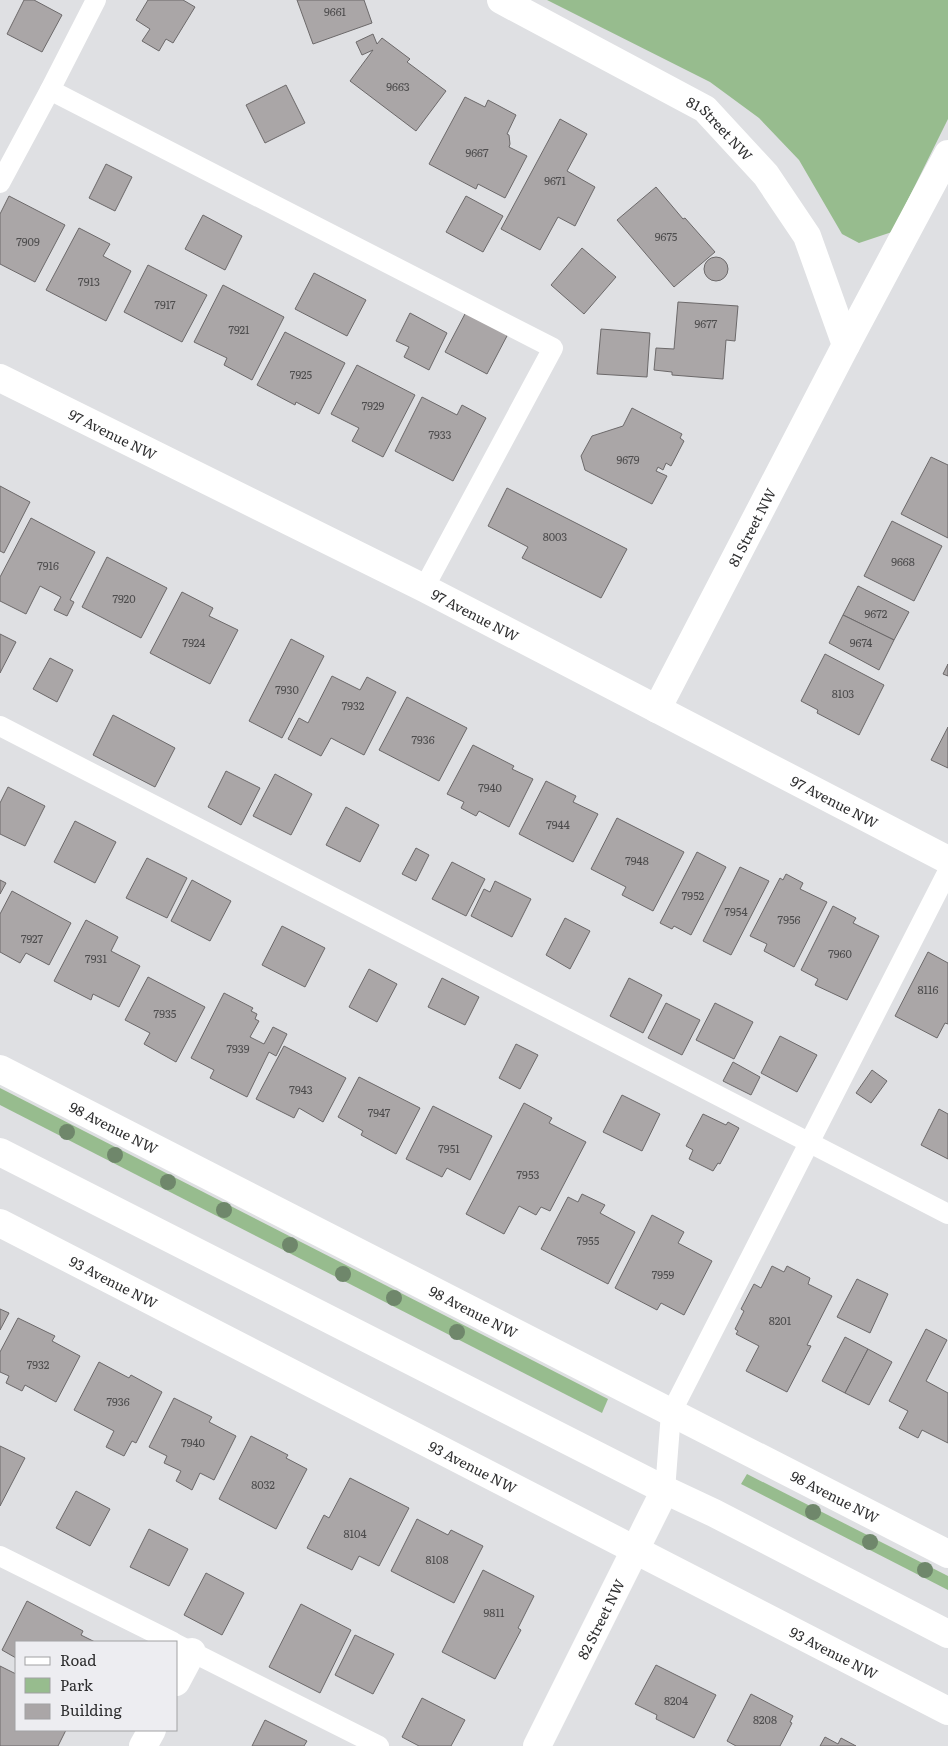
<svg xmlns="http://www.w3.org/2000/svg" width="948" height="1746" viewBox="0 0 948 1746" font-family="Literata,serif">
<rect width="100%" height="100%" fill="#dfe0e3"/>
<g fill="#97bc8e">
<polygon points="547,0 948,0 948,119 892,232 859,243 842,234 799,160 759,118 710,82"/>
<polygon points="0,1088 608,1399 602,1413 0,1105"/>
<polygon points="747,1474 948,1576 948,1590 741,1484"/>
</g>
<g fill="#aaa6a7" stroke="#6c696a">
<polygon points="24,0 34,0 62,15 42,52 7,34"/>
<polygon points="148,0 183,0 195,7 173,43 166,39 159,51 142,41 150,29 136,20"/>
<polygon points="297,0 364,0 372,23 313,44"/>
<polygon points="373,34 377,44 382,38 410,59 407,62 446,91 416,131 350,81 373,50 362,55 356,42"/>
<polygon points="286,85 305,123 265,143 246,105"/>
<polygon points="465,97 485,107 488,100 516,115 507,134 509,135 510,144 509,147 527,156 505,198 478,184 476,189 429,164"/>
<polygon points="560,119 587,134 567,171 595,187 575,226 558,217 540,250 501,229"/>
<polygon points="106,164 132,177 115,211 89,198"/>
<polygon points="656,187 683,219 685,218 715,252 674,287 617,220"/>
<polygon points="9,196 65,225 35,282 0,264 0,214"/>
<polygon points="466,196 503,216 483,252 446,232"/>
<polygon points="203,215 242,236 225,270 185,249"/>
<polygon points="79,228 110,244 103,256 131,271 106,321 46,290"/>
<polygon points="582,248 616,277 584,314 551,285"/>
<circle cx="716" cy="269" r="12"/>
<polygon points="148,265 207,295 182,342 124,312"/>
<polygon points="314,273 366,300 347,336 295,309"/>
<polygon points="223,285 284,317 252,380 224,365 227,358 194,342"/>
<polygon points="678,302 738,306 735,341 726,340 723,379 672,375 672,372 654,370 656,348 674,349"/>
<polygon points="466,312 508,334 487,374 445,352"/>
<polygon points="410,313 447,333 429,370 404,357 409,347 396,341"/>
<polygon points="601,329 650,333 647,377 597,374"/>
<polygon points="285,332 345,363 319,414 296,402 295,405 257,385"/>
<polygon points="357,365 415,395 383,457 352,441 359,428 331,414"/>
<polygon points="422,397 457,415 462,405 486,418 453,481 395,451"/>
<polygon points="632,408 682,434 680,438 684,441 671,466 666,463 663,470 658,467 656,471 667,476 652,504 585,470 581,456 592,436 623,426"/>
<polygon points="931,457 948,465 948,538 901,514"/>
<polygon points="0,486 30,502 4,553 0,551"/>
<polygon points="507,488 627,549 601,598 522,558 528,547 488,526"/>
<polygon points="31,518 95,552 70,600 74,602 67,616 54,610 61,597 40,586 26,614 0,601 0,577"/>
<polygon points="892,521 942,546 914,601 864,576"/>
<polygon points="107,557 167,588 141,638 82,607"/>
<polygon points="858,586 909,612 894,640 843,615"/>
<polygon points="182,592 213,608 209,616 238,630 210,684 150,653"/>
<polygon points="843,615 894,640 879,670 829,643"/>
<polygon points="0,634 16,642 0,673"/>
<polygon points="291,639 324,656 282,738 249,721"/>
<polygon points="825,654 884,685 859,735 817,713 818,710 801,701"/>
<polygon points="50,658 73,670 57,702 33,689"/>
<polygon points="948,664 948,676 943,674"/>
<polygon points="332,676 360,690 367,677 396,692 364,755 331,738 321,756 288,739 299,718 308,723"/>
<polygon points="407,697 467,728 439,781 379,750"/>
<polygon points="113,715 175,748 155,787 93,755"/>
<polygon points="948,727 948,768 931,760"/>
<polygon points="473,745 514,766 512,769 533,779 509,827 479,811 476,816 461,808 464,802 447,794"/>
<polygon points="226,771 260,788 241,825 208,807"/>
<polygon points="275,774 312,794 291,835 253,816"/>
<polygon points="546,781 576,796 573,802 598,814 573,862 519,834"/>
<polygon points="8,787 45,806 25,846 0,834 0,803"/>
<polygon points="346,807 379,825 360,862 326,845"/>
<polygon points="617,818 684,852 653,911 622,895 626,887 591,869"/>
<polygon points="75,821 116,842 95,883 54,862"/>
<polygon points="416,848 429,855 416,881 402,874"/>
<polygon points="697,852 726,867 691,935 674,926 672,929 660,923"/>
<polygon points="147,858 187,878 167,918 126,898"/>
<polygon points="452,862 485,879 466,916 432,899"/>
<polygon points="740,867 769,881 731,955 703,941"/>
<polygon points="786,874 803,883 800,889 827,902 794,967 764,951 767,944 750,936 780,878 783,880"/>
<polygon points="0,880 6,883 0,894"/>
<polygon points="192,880 231,901 210,941 171,921"/>
<polygon points="495,881 531,899 512,937 471,916 484,889 490,892"/>
<polygon points="12,891 71,923 49,965 26,953 20,963 0,952 0,914"/>
<polygon points="833,906 856,918 853,923 879,936 847,1000 815,985 818,979 801,970"/>
<polygon points="565,918 590,931 570,969 546,955"/>
<polygon points="86,920 118,937 111,951 140,966 119,1007 93,994 91,1000 54,981"/>
<polygon points="282,926 325,948 305,987 262,965"/>
<polygon points="928,952 948,963 948,1024 945,1023 937,1038 895,1016"/>
<polygon points="369,969 397,984 377,1022 349,1007"/>
<polygon points="148,977 205,1007 176,1062 144,1044 150,1033 125,1020"/>
<polygon points="442,978 479,997 465,1025 428,1007"/>
<polygon points="629,978 662,995 643,1033 610,1016"/>
<polygon points="224,993 253,1008 251,1011 257,1014 255,1019 259,1021 250,1037 264,1044 273,1027 287,1034 276,1056 269,1052 247,1097 210,1078 214,1070 191,1058"/>
<polygon points="666,1003 700,1020 682,1055 648,1038"/>
<polygon points="715,1003 753,1022 734,1059 696,1040"/>
<polygon points="780,1036 817,1055 797,1092 761,1073"/>
<polygon points="516,1044 538,1055 520,1089 499,1078"/>
<polygon points="284,1046 346,1078 323,1122 299,1108 294,1118 256,1099"/>
<polygon points="733,1062 760,1077 751,1095 723,1081"/>
<polygon points="872,1070 887,1081 871,1103 856,1093"/>
<polygon points="359,1077 420,1108 396,1154 361,1135 363,1131 338,1117"/>
<polygon points="622,1095 660,1114 642,1151 603,1132"/>
<polygon points="524,1103 552,1118 549,1123 586,1142 550,1211 541,1207 536,1215 519,1206 504,1234 466,1214"/>
<polygon points="433,1106 492,1136 470,1180 447,1168 442,1177 406,1159"/>
<polygon points="939,1109 948,1114 948,1159 921,1145"/>
<polygon points="703,1114 726,1125 728,1122 739,1128 720,1164 718,1163 713,1171 689,1159 693,1150 686,1146"/>
<polygon points="582,1194 605,1205 600,1213 635,1232 608,1284 541,1249 568,1197 578,1202"/>
<polygon points="652,1215 684,1232 678,1243 712,1261 684,1315 661,1303 657,1310 615,1288"/>
<polygon points="772,1266 784,1272 787,1266 810,1278 808,1284 832,1296 807,1345 811,1346 787,1392 746,1371 759,1346 736,1334 738,1331 735,1329 744,1311 741,1309 754,1284 761,1288"/>
<polygon points="857,1279 888,1294 870,1333 837,1317"/>
<polygon points="0,1309 9,1313 0,1330"/>
<polygon points="18,1318 55,1336 52,1341 80,1356 56,1402 25,1385 22,1391 6,1383 9,1376 0,1372 0,1352"/>
<polygon points="926,1329 947,1340 926,1381 948,1393 948,1443 922,1430 918,1438 899,1428 908,1411 889,1401"/>
<polygon points="845,1337 868,1349 845,1393 822,1381"/>
<polygon points="868,1349 892,1362 869,1405 845,1393"/>
<polygon points="99,1362 129,1378 131,1375 162,1392 136,1443 132,1441 124,1456 106,1447 114,1431 74,1410"/>
<polygon points="174,1398 212,1417 209,1422 236,1436 214,1480 200,1473 192,1490 176,1481 181,1471 164,1463 167,1456 149,1447"/>
<polygon points="251,1436 288,1455 286,1458 307,1469 276,1529 219,1499"/>
<polygon points="0,1446 25,1458 0,1506"/>
<polygon points="350,1478 409,1508 379,1566 359,1556 352,1570 307,1548 324,1515 329,1518"/>
<polygon points="76,1491 110,1509 90,1546 56,1528"/>
<polygon points="417,1519 448,1535 451,1530 483,1546 454,1603 391,1571"/>
<polygon points="149,1529 188,1549 169,1586 130,1567"/>
<polygon points="483,1570 534,1596 518,1628 521,1630 495,1679 442,1652"/>
<polygon points="206,1573 244,1593 222,1635 184,1615"/>
<polygon points="27,1601 83,1631 81,1635 95,1642 16,1642 16,1658 2,1650"/>
<polygon points="301,1604 351,1630 320,1693 269,1667"/>
<polygon points="355,1635 394,1654 373,1694 335,1675"/>
<polygon points="656,1665 716,1695 694,1738 656,1719 657,1715 635,1704"/>
<polygon points="0,1666 16,1674 16,1730 66,1730 58,1746 0,1746"/>
<polygon points="751,1694 793,1716 790,1722 792,1723 780,1746 736,1746 727,1741"/>
<polygon points="422,1698 465,1720 451,1746 419,1746 402,1737"/>
<polygon points="265,1720 307,1741 304,1746 252,1746"/>
<polygon points="825,1737 838,1744 841,1738 856,1746 820,1746"/>
</g>
<g fill="none" stroke-linecap="round" stroke-linejoin="round">
<g stroke="#fff" stroke-width="20">
<polyline points="50,90 553,348 424,588"/>
<polyline points="0,183 50,90 96,0"/>
<polyline points="0,726 948,1214"/>
<polyline points="665,1490 671,1413 948,871"/>
<polyline points="0,1556 173,1642"/>
<polyline points="176,1644 379,1746"/>
</g>
<g stroke="#fff" stroke-width="28">
<path id="s1" d="M501,0l204,109 61,66 41,61 39,109"/>
<path id="s2" d="M0,378l424,210 524,272"/>
<path id="s3" d="M657,709l189,-364 102,-191"/>
<path id="s4" d="M0,1069l948,485"/>
<path id="s5" d="M0,1223l948,488"/>
<polyline points="176,1682 192,1652"/>
<polyline points="143,1746 152,1730"/>
<path id="s6" d="M537,1746l128,-256"/>
</g>
<polyline stroke="#fff" stroke-width="28" points="0,1152 665,1490 714,1513 948,1634"/>
</g>
<g fill="#6f876b">
<circle cx="67" cy="1132" r="8"/>
<circle cx="115" cy="1155" r="8"/>
<circle cx="168" cy="1182" r="8"/>
<circle cx="224" cy="1210" r="8"/>
<circle cx="290" cy="1245" r="8"/>
<circle cx="343" cy="1274" r="8"/>
<circle cx="394" cy="1298" r="8"/>
<circle cx="457" cy="1332" r="8"/>
<circle cx="813" cy="1512" r="8"/>
<circle cx="870" cy="1542" r="8"/>
<circle cx="925" cy="1570" r="8"/>
</g>
<g text-anchor="middle" dominant-baseline="central" stroke-width="4" stroke-linejoin="round" paint-order="stroke">
<g font-size="11" fill="#4d4c4d">
<text x="335" y="11">9661</text>
<text x="398" y="86">9663</text>
<text x="477" y="152">9667</text>
<text x="555" y="180">9671</text>
<text x="666" y="236">9675</text>
<text x="28" y="241">7909</text>
<text x="89" y="281">7913</text>
<text x="165" y="304">7917</text>
<text x="706" y="323">9677</text>
<text x="239" y="329">7921</text>
<text x="301" y="374">7925</text>
<text x="373" y="405">7929</text>
<text x="440" y="434">7933</text>
<text x="628" y="459">9679</text>
<text x="555" y="536">8003</text>
<text x="903" y="561">9668</text>
<text x="48" y="565">7916</text>
<text x="124" y="598">7920</text>
<text x="876" y="613">9672</text>
<text x="194" y="642">7924</text>
<text x="861" y="642">9674</text>
<text x="287" y="689">7930</text>
<text x="843" y="693">8103</text>
<text x="353" y="705">7932</text>
<text x="423" y="739">7936</text>
<text x="490" y="787">7940</text>
<text x="558" y="824">7944</text>
<text x="637" y="860">7948</text>
<text x="693" y="895">7952</text>
<text x="736" y="911">7954</text>
<text x="789" y="919">7956</text>
<text x="32" y="938">7927</text>
<text x="840" y="953">7960</text>
<text x="96" y="958">7931</text>
<text x="928" y="989">8116</text>
<text x="165" y="1013">7935</text>
<text x="238" y="1048">7939</text>
<text x="301" y="1089">7943</text>
<text x="379" y="1112">7947</text>
<text x="449" y="1148">7951</text>
<text x="528" y="1174">7953</text>
<text x="588" y="1240">7955</text>
<text x="663" y="1274">7959</text>
<text x="780" y="1320">8201</text>
<text x="38" y="1364">7932</text>
<text x="118" y="1401">7936</text>
<text x="193" y="1442">7940</text>
<text x="263" y="1484">8032</text>
<text x="355" y="1533">8104</text>
<text x="437" y="1559">8108</text>
<text x="494" y="1612">9811</text>
<text x="676" y="1700">8204</text>
<text x="765" y="1719">8208</text>
</g>
<g font-size="14" fill="#2e2e2f" stroke="#ededf1">
<text stroke="none"><textPath href="#s1" startOffset="255">81 Street NW</textPath></text>
<text stroke="none"><textPath href="#s2" startOffset="126">97 Avenue NW</textPath></text>
<text stroke="none"><textPath href="#s3" startOffset="205">81 Street NW</textPath></text>
<text stroke="none"><textPath href="#s2" startOffset="531">97 Avenue NW</textPath></text>
<text stroke="none"><textPath href="#s2" startOffset="936">97 Avenue NW</textPath></text>
<text stroke="none"><textPath href="#s4" startOffset="128">98 Avenue NW</textPath></text>
<text stroke="none"><textPath href="#s5" startOffset="128">93 Avenue NW</textPath></text>
<text stroke="none"><textPath href="#s4" startOffset="532">98 Avenue NW</textPath></text>
<text stroke="none"><textPath href="#s5" startOffset="532">93 Avenue NW</textPath></text>
<text stroke="none"><textPath href="#s4" startOffset="938">98 Avenue NW</textPath></text>
<text stroke="none"><textPath href="#s6" startOffset="142">82 Street NW</textPath></text>
<text stroke="none"><textPath href="#s5" startOffset="938">93 Avenue NW</textPath></text>
</g>
</g>
<rect x="15" y="1641" width="162" height="90" fill="#ededf1" stroke="#a1a1a3"/>
<rect x="25" y="1657" width="25" height="8" fill="#ffffff" stroke="#a1a1a3"/>
<text x="60" y="1666" font-size="15" fill="#2e2e2f">Road</text>
<rect x="25" y="1678" width="25" height="15" fill="#97bc8e" stroke="#a1a1a3"/>
<text x="60" y="1691" font-size="15" fill="#2e2e2f">Park</text>
<rect x="25" y="1704" width="25" height="15" fill="#aaa6a7" stroke="#a1a1a3"/>
<text x="60" y="1716" font-size="15" fill="#2e2e2f">Building</text>
</svg>
